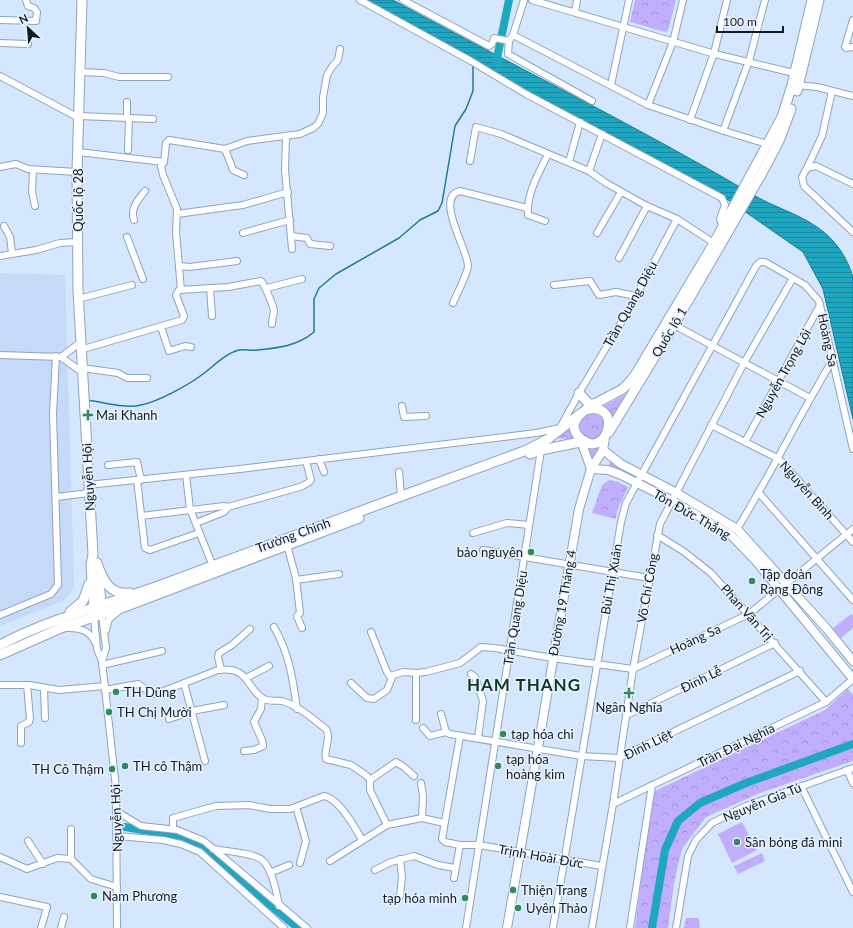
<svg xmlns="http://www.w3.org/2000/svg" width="853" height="928" viewBox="0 0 853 928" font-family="Lato,sans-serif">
<defs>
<pattern id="forest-crowns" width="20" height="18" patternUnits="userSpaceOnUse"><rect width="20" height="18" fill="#c0aefd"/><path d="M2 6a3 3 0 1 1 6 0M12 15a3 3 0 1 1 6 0" fill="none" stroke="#a495d9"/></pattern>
<pattern id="water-rules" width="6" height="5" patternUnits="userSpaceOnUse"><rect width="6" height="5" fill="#1fa7c2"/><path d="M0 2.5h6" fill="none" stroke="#1a879d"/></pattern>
</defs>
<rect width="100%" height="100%" fill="#d4e7ff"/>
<polygon fill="#c4daf7" points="0,273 65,275 74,587 65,600 0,626"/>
<g fill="#c0aefd">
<polygon points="851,614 853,616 853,628 841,638 833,628"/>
<polygon points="742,822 757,850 732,863 718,834"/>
<polygon points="762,853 765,861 738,874 734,866"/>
</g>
<g fill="url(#forest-crowns)">
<polygon points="635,0 676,0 668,31 665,32 630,22"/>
<polygon points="627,394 614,418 601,407"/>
<circle cx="592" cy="427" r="13"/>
<polygon points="570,426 573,439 554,438"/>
<polygon points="599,446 592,460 587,447"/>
<polygon points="611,461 631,474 631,476 608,466"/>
<polygon points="609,480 618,482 628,487 617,511 616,519 592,513 602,485"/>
<polygon points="848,689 853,695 853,761 760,793 706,817 682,849 674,883 668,928 635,928 653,792 825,710"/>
<polygon points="686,918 699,918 700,928 684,928"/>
</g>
<path fill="url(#water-rules)" stroke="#1b7d93" d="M365,0h28c119,65 242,125 359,194 21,13 45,19 65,33 18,12 30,30 36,50v142l-30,-130 -20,-37 -82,-57 -197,-105z"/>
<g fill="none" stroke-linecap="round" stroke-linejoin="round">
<path stroke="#1b7d93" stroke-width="1.5" d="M87,400c17,2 38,9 54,5 17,-3 49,-21 62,-31 11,-8 23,-21 36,-24 6,-1 12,1 18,0 20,-2 41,-4 57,-18v-33l5,-11 17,-14 63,-36 21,-18 18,-9 4,-8 13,-77 11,-17 7,-18v-26"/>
<g stroke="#1fa7c2" stroke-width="8">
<polyline points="499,64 496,63 509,0"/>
<polyline points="125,827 172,835 198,845 298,928"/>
<polyline points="652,928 665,850 678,821 700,803 746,783 853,744"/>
</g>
<g stroke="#8ea3c0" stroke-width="8">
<g id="minor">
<polyline points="360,0 471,61 526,94 722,198 725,205 720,219 723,227"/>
<polyline points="403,0 489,46 492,44 494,38 509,41 513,35 524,0"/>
<polyline points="532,0 715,54 798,74"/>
<polyline points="575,12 577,0"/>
<polyline points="0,20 36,21 37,12 34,8 28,6 26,0"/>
<polyline points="853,20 845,47 846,48 853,47"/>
<polyline points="513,35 648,105 721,130 767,144"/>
<polyline points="509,41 508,54 592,101"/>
<polyline points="0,43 28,44"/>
<polyline points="80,72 104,73 119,77 168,77"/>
<polyline points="0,76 79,118"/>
<polyline points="611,85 629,0"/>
<polyline points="796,85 817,87 853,96"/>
<polyline points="648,105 673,42 683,0"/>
<polyline points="79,116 153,119"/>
<polyline points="127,118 127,102"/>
<polyline points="690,120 714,53 727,0"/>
<polyline points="723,131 749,61 765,0"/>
<polyline points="286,137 285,170 292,249"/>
<polyline points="225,149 233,170 244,175"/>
<polyline points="128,150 129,118"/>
<polyline points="78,152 164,162 166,143 169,140 225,149 247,141 300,134 313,128 318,124 323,113 323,97 327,75 332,67 338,60 340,49"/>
<polyline points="470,161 476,127 501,134 589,171 606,183 647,206 677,219"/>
<polyline points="164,162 161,166 163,175 177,209 176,232 181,290"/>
<polyline points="569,162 580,122"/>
<polyline points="0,167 16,164 28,169 77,172"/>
<polyline points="807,168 822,136 832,91"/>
<polyline points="33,170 32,192 35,206"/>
<polyline points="589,171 602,134"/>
<polyline points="853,184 816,166 807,168 802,177 804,186 853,232"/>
<polyline points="177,214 243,205 288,192"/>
<path d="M134,220c-4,-12 4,-20 11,-29"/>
<path d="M545,221l-17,-6c-2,-21 11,-42 20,-61"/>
<polyline points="4,226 10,237 12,253"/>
<polyline points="243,233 290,220"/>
<polyline points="597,233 621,192"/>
<polyline points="291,236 307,238 310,244 330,246"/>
<polyline points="127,237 143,279"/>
<polyline points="0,256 36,250 60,243 77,242"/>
<polyline points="619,258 647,206"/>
<polyline points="179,266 190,267 237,261"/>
<polyline points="554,285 590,281 599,295 616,292 636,296"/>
<polyline points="210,288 212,316"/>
<polyline points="267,288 302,279"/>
<polyline points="78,299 132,285"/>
<path d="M453,303c3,-7 15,-31 15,-37 0,-16 -34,-69 -8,-75l67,17"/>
<polyline points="674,325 810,398"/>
<polyline points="161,327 169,351 185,346 191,347"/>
<path d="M80,350l102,-30 2,-4 -8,-21 3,-5 49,-3 33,-6c3,2 12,25 13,29 0,4 -2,9 -2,14"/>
<polyline points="0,355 61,357 83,373"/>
<polyline points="61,357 81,342"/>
<polyline points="82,368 118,373 127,378 147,378"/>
<polyline points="402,406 404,417 426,416"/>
<polyline points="711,425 779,459 853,542"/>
<polyline points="745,442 820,305"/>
<polyline points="319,459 324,472"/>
<polyline points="108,465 137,462 141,480"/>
<polyline points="399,472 401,496"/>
<polyline points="186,475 190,509 212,564"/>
<polyline points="137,480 145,548 150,550 199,533"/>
<polyline points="88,485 240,469 536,433 560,428 579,393 628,311 677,219 714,243"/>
<polyline points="759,493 853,600"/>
<polyline points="56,497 89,493"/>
<polyline points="141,516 224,506 228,507 300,487 308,483 311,480 306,461"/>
<polyline points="196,523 224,512 228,507"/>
<path d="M737,529c34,-55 62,-113 95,-168"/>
<polyline points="473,533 507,523 529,525"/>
<polyline points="657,535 683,551 711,573 826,702"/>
<polyline points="287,545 296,578 300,613 297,616 302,628"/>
<polyline points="483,550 649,578"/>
<polyline points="296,580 339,574"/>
<polyline points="0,615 51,594 58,585 53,414 56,356"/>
<polyline points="94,617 97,649 102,661 116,788 117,928"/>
<path d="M274,627c15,26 19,52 23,82"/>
<path d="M69,628c12,0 21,3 26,14"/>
<polyline points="106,630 109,619 120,610"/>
<polyline points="371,632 387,672 391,678"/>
<polyline points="102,661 106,648 102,615"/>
<polyline points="102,665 162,651"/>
<polyline points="221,670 218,657 219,653 232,645 250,629"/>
<polyline points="416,673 416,720"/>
<polyline points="471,674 475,677 483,701 478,738"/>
<polyline points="246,678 269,666"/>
<polyline points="184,683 205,761"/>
<polyline points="351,683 367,698 374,699 387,690 393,675 404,672 416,673 426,672 460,663 481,647 495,648 552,658 633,669 749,614 853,529"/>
<polyline points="0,685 29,685 59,690 105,686"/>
<polyline points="44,688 45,718"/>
<path d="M105,690l33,-6 13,9 5,1 62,-24c33,-4 28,20 46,29 6,3 12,1 18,2 17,5 31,18 44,28 6,9 -3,20 0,30l25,6 16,11 3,4v10l17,35"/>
<polyline points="441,714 446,732 450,734 581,756 619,758 800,671"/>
<polyline points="627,715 775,643"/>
<polyline points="169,719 192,711 224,705"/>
<polyline points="423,728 430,736 446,732"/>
<polyline points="460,736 443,833 442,839 445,842 460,845 479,845 602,866"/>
<polyline points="21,743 21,726 29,722 30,718 27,685"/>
<polyline points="244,751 254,750 263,746 262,740 254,722 261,709 262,698"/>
<polyline points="847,770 853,783"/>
<polyline points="370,780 396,762 404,767 414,776"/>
<polyline points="421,783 423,796 422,818"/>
<polyline points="801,786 853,892"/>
<polyline points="613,804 826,702 853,679"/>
<polyline points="296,807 306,841 300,863"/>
<polyline points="116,811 141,826 177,830 204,841 307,928"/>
<polyline points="71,829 71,859"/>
<path d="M173,829v-11l43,-12 33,-1 21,4h20l34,-13c14,2 31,31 38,44"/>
<polyline points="118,836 163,840 181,844 200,852 284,928"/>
<polyline points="28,841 43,864"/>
<path d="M213,849c12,2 41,4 49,11 10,8 15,34 17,46"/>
<polyline points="0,857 27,869 57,858 71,859 91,879 117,887"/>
<polyline points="330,861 387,825 422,818 444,823"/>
<polyline points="375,870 391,862 414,856 438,865 455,868"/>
<polyline points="270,873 289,865"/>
<polyline points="454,878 460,845"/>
<polyline points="0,897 47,907 41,928"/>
<polyline points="387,900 398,898 400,896 402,877 400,859"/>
<polyline points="61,928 64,917"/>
<polyline points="466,928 541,450"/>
<polyline points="553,928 621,522 626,503 637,483 756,266 760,262 765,262 805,285 819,301 853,449"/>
<polyline points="592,928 613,804 633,669 660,524 744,363 793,278"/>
<polyline points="630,928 652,785"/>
<polyline points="676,928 688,856 696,840 712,823 746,806 853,768"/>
</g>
</g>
<g stroke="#8ea3c0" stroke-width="10">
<g id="major">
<polyline points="580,438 591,469"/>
<polyline points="603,450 621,464 675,492 737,529 827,629 853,661"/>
<polyline points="591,469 608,470 619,474 671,500 731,535 756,561 853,679"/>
<polyline points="507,928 579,509 591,469 603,450 605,438"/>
</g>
</g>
<g stroke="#8ea3c0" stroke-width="11">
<g id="highway">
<polyline points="82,0 77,172 78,291 93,554 91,565 94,612"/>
<polyline points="797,91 819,0"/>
<polyline points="579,393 589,404 595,404"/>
<path d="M585,410c41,-10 21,53 -5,28 -23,-22 28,-40 41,-48 5,-3 9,-9 13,-13l80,-134 68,-126 10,-32 20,-85"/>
<polyline points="609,432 674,325 762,173 779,141 791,109"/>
<polyline points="530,454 541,450 585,441"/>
<path d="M97,563c5,16 13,33 33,30"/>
<polyline points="98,573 102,610"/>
<polyline points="70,612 83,601 89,584"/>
<path d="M0,645c51,-27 107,-40 161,-60 122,-46 244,-90 366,-135l21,-11 32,-25"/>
<polyline points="0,655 61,628 124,607 359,518"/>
</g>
</g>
<use href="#minor" stroke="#fff" stroke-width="6"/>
<use href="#major" stroke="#fff" stroke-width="8"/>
<use href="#highway" stroke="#fff" stroke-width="9"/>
</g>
<g fill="#34895c" stroke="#e9f3ff" stroke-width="1.5">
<path d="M86 409h4v4h4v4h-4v4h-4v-4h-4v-4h4z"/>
<circle cx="531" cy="552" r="4"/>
<circle cx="752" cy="581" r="4"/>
<circle cx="116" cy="692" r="4"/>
<path d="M627 687h4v4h4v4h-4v4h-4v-4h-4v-4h4z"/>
<circle cx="109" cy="712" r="4"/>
<circle cx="503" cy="734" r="4"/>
<circle cx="125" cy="766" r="4"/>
<circle cx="498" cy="766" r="4"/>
<circle cx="112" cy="769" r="4"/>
<circle cx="737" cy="842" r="4"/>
<circle cx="513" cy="890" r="4"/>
<circle cx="94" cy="896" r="4"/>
<circle cx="465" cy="898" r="4"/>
<circle cx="518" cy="908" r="4"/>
</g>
<g text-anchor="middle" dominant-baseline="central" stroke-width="3" stroke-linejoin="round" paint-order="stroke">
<g font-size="13" fill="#121a24" stroke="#e9f3ff">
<text transform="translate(78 200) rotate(-90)">Quốc lộ 28</text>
<text transform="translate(630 304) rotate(-61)">Trần Quang Diệu</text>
<text transform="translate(669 332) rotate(-59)">Quốc lộ 1</text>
<text transform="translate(828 340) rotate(78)">Hoàng Sa</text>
<text transform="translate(783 373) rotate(-61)">Nguyễn Trọng Lội</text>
<text transform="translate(88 477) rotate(-93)">Nguyễn Hội</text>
<text transform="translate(807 490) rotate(48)">Nguyễn Bình</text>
<text transform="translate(692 514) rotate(30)">Tôn Đức Thắng</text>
<text transform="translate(293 535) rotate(-20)">Trường Chinh</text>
<text transform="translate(611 579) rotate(-80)">Bùi Thị Xuân</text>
<text transform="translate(647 588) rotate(-80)">Võ Chí Công</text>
<text transform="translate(562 603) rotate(-80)">Đường 19 Tháng 4</text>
<text transform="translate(747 612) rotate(48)">Phan Văn Trị</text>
<text transform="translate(515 618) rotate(-81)">Trần Quang Diệu</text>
<text transform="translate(695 639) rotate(-25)">Hoàng Sa</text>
<text transform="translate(701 679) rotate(-26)">Đinh Lễ</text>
<text transform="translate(648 744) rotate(-26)">Đinh Liệt</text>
<text transform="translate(736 745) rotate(-26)">Trần Đại Nghĩa</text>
<text transform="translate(762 802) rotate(-22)">Nguyễn Gia Tú</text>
<text transform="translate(116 818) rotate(-92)">Nguyễn Hội</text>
<text transform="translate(541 856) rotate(10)">Trịnh Hoài Đức</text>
</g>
<g font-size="13" fill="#121a24" stroke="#e9f3ff" text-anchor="start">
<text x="96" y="415">Mai Khanh</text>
<text x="523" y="552" text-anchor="end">bảo nguyên</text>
<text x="760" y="574">Tập đoàn<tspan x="760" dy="15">Rạng Đông</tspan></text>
<text x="124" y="692">TH Dũng</text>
<text x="629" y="707" text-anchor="middle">Ngân Nghĩa</text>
<text x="117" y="712">TH Chị Mười</text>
<text x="511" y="734">tạp hóa chi</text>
<text x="506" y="759">tạp hóa<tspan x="506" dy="15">hoàng kim</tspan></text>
<text x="133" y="766">TH cô Thậm</text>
<text x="104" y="769" text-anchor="end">TH Cô Thậm</text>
<text x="745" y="842">Sân bóng đá mini</text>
<text x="521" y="890">Thiện Trang</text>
<text x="102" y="896">Nam Phương</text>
<text x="457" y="898" text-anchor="end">tạp hóa minh</text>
<text x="526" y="908">Uyên Thảo</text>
</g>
<g font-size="17" font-weight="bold" letter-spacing="1" fill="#0e3822" stroke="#e9f3ff">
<text x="524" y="684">HAM THANG</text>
</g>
</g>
<g transform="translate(28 28) rotate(334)" stroke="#e9f3ff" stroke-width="3" paint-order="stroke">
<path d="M0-3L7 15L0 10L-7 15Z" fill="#121a24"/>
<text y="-6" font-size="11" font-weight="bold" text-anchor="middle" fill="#121a24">N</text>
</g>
<path d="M717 26v6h66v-6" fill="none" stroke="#121a24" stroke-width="2"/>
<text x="723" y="26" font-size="12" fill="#121a24" stroke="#e9f3ff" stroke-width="3" paint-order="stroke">100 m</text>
</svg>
